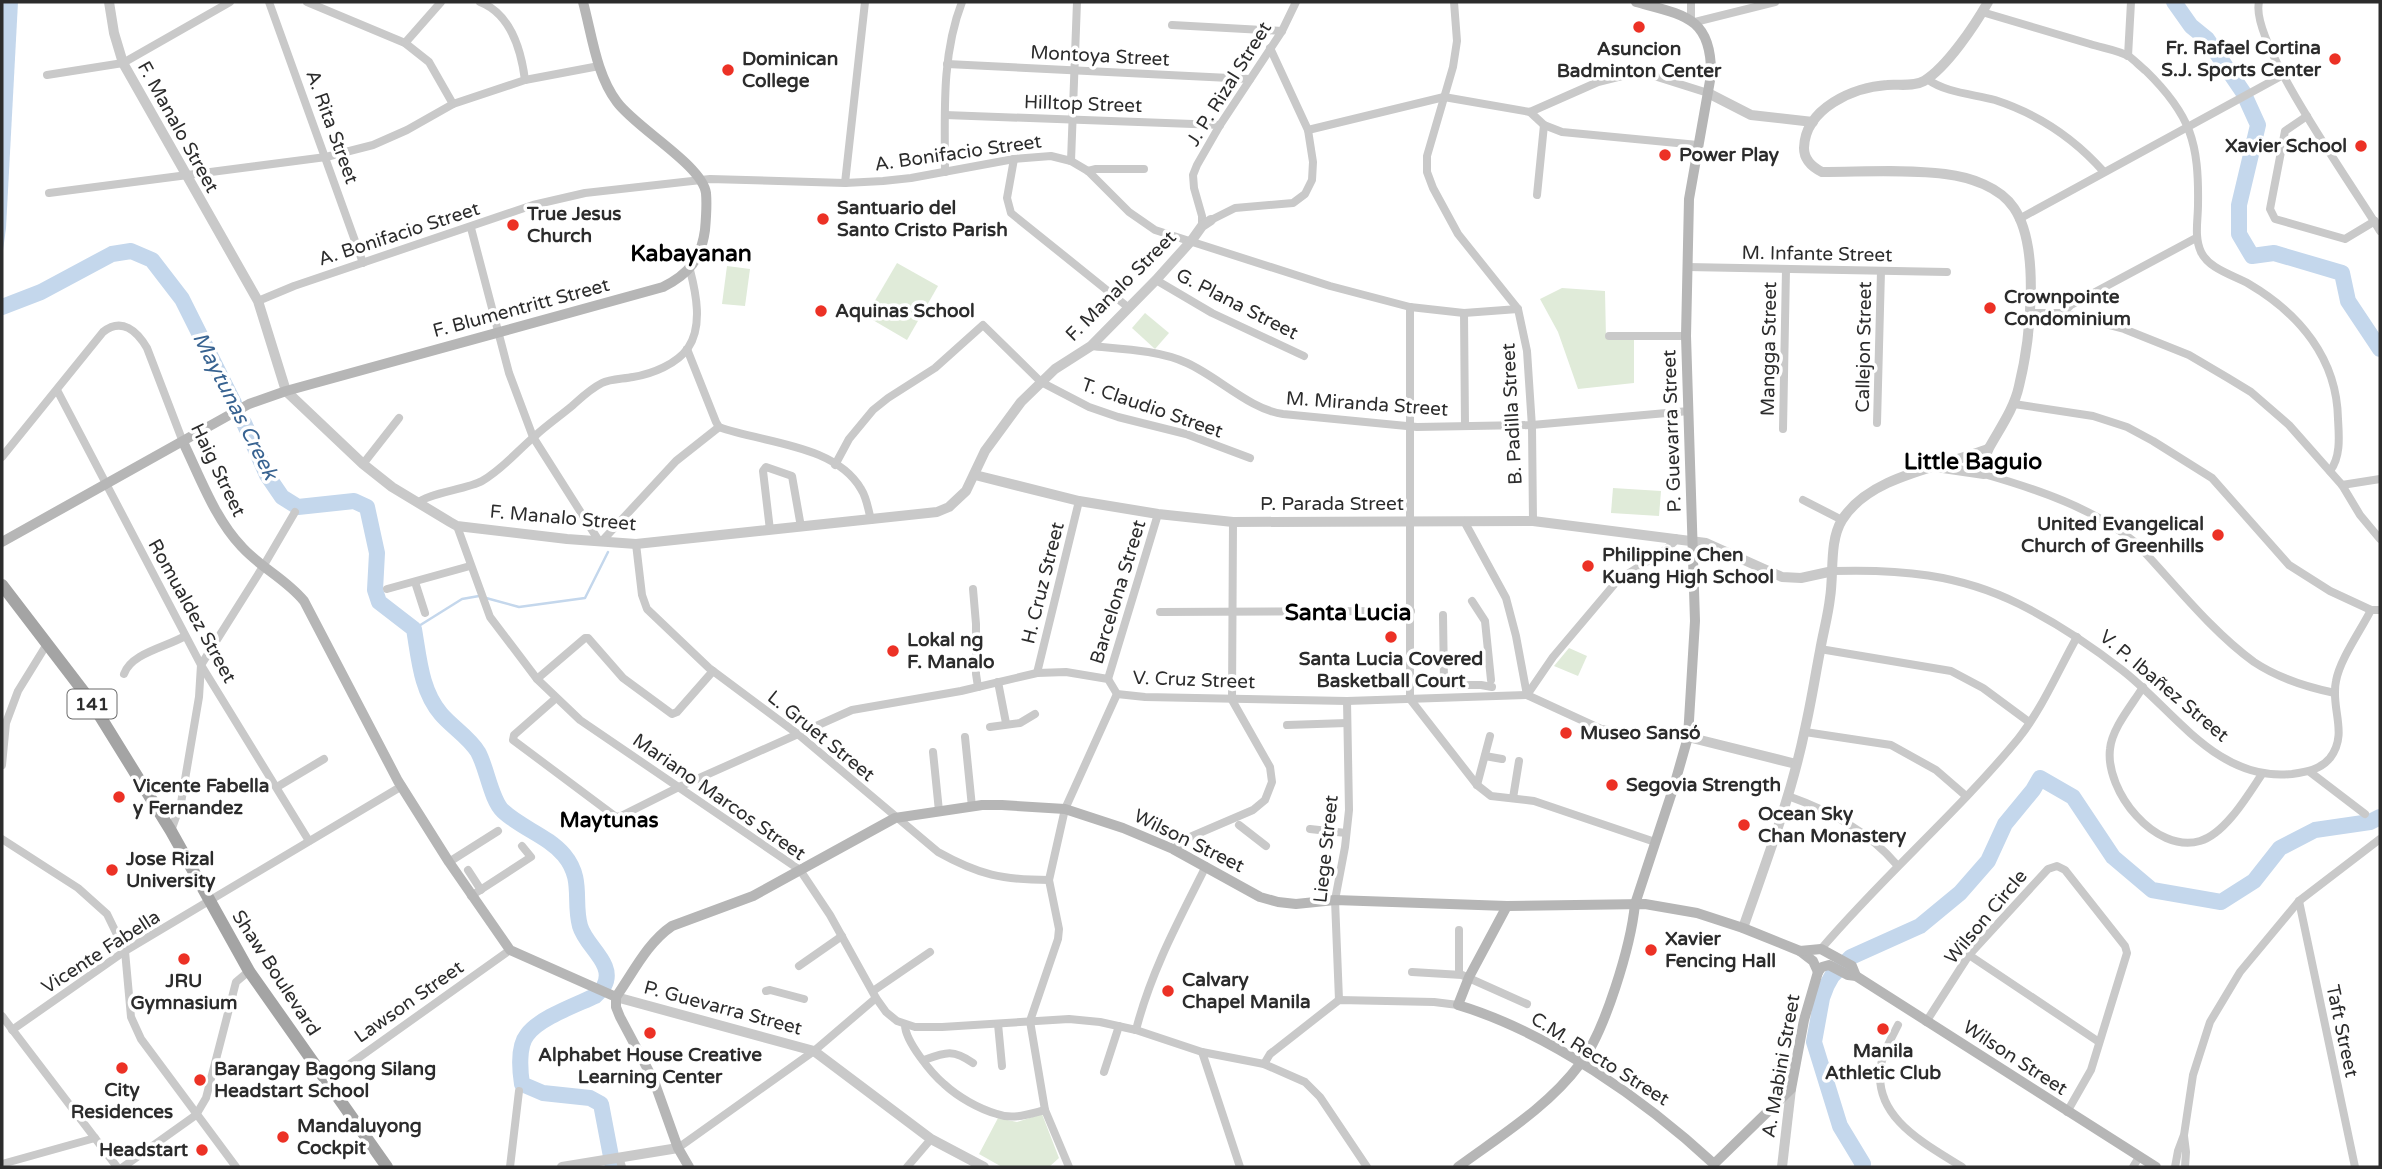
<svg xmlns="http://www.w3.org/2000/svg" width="2382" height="1169" viewBox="0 0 2382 1169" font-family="'Varela Round',sans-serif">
<rect width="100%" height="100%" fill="#fff"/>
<g fill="#e0ebd9">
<polygon points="897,263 938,286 907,340 866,316"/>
<polygon points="727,266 750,269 745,306 722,304"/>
<polygon points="1562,288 1605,291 1606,338 1634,337 1634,383 1578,389 1558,332 1540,299"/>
<polygon points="1145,313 1169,333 1155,349 1132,328"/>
<polygon points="1613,488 1661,491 1659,516 1611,513"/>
<polygon points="1569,648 1587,656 1578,676 1554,666"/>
<polygon points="1042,1114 1059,1158 1049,1167 1002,1167 979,1154 998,1118 1017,1122"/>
</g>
<polygon fill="#c4d7ec" points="2,2 18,2 6,228 2,258"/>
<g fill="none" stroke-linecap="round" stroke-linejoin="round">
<g stroke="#c4d7ec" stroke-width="2.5">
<polyline points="239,412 244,423"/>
<polyline points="486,598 519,607 585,598 608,552"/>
<polyline points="414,629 462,599 479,596"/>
</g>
<g stroke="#c4d7ec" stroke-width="16">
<polyline points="2174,2 2191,26 2207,39 2243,92 2258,125 2239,205 2239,234 2252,256 2274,253 2342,273 2348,301 2380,349"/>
<polyline points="2,307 41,292 112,254 131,251 152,260 182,299 234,403"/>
<path d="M244,423l23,52 15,22 16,10 56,-6 13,6 10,46 -2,37 4,12 35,27c5,29 7,62 27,85 11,13 28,23 37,38 9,16 13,48 25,59 18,17 45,25 61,44 20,24 9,46 16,71 6,21 36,38 24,60"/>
<path d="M599,992l-4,4c-19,9 -56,22 -68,39 -9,11 -7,36 -5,49l21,9 47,5 11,6 12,63"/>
<polyline points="1862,1167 1863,1164 1840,1126 1814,1042 1822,998 1827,985 1832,976 1851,957 1920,926 1960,893 1988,861 2005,824 2033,790 2040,778 2073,797 2113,857 2152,890 2221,902 2254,881 2280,848 2315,830 2370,822 2380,817"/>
</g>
<g stroke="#c9c9c9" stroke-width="8">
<polyline points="269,2 363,263"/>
<polyline points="307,2 405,43 429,62 453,104"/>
<path d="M480,2c31,12 41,47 45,78"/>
<polyline points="1454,2 1457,41 1453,67 1427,156 1427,172 1433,188 1458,234 1518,309 1527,351 1532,427 1533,521"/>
<polyline points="1691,2 1691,21"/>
<path d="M2259,2c-10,40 97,188 121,229"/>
<path d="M1982,12c36,11 72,21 108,32 12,4 29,6 40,13 5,4 11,10 16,14 45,44 53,72 52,134 0,15 -4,32 3,47 8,17 32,23 48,32 51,30 88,75 89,135 1,17 3,38 -8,52"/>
<polyline points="1695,22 1775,2"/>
<polyline points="1172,25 1282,31"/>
<polyline points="405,43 441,2"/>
<polyline points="2128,56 2131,2"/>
<polyline points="947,64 1250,79"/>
<polyline points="47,75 123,63 230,2"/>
<path d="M1927,79c19,14 46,15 68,21 43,14 79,38 109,72"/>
<polyline points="1530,112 1544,125 1562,132 1698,145"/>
<polyline points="945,115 1220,125"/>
<polyline points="2307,116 2285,131 2270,209 2275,219 2345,239 2375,221"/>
<polyline points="1308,130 1444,97 1530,112 1598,82 1634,73 1651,75 1708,93"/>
<polyline points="1014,159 1007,198 1011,213 1129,308"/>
<polyline points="1071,161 1077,2"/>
<polyline points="1088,171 1096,169 1144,169"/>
<path d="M945,172c0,-57 -4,-116 17,-170"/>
<polyline points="845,183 865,2"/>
<polyline points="49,193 326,157 373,145 407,130 453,104 525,80 599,66"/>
<polyline points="1537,195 1544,125"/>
<polyline points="2019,219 2283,75"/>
<polyline points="1211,220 1235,208 1293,203 1305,194 1312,180 1313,162 1308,130 1270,48"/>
<polyline points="1202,226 1202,216 1194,188 1193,175 1197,165 1220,125 1282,31 1296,2"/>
<polyline points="471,228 509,373 533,437 599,541"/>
<polyline points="1687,267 1947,272"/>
<polyline points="1156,280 1212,313 1304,356"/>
<polyline points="258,301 294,286 533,205 585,193 710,179 845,183 883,181 911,178 1014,159 1051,156 1071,161 1088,171 1129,212 1155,230 1330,286 1410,307 1464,313 1518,309"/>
<polyline points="1464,313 1465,426"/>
<polyline points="2029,313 2063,313 2124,329 2189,355 2228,378 2251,392 2289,425 2342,485 2360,515 2380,539"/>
<polyline points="2063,313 2071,305 2196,238"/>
<polyline points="1609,336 1686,336"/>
<path d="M1091,346c30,3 68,4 96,17 31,14 64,47 96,51l134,13 115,-2 157,-14"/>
<path d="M687,349l29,73 3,5c43,16 116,17 142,62 6,9 7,20 10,31"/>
<polyline points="57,390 201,665 309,841"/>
<polyline points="2014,404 2093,416 2127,427 2153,441 2212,478 2289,565 2330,591 2371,610 2380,610"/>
<polyline points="1877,423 1881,271"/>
<polyline points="1783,429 1786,269"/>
<path d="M2,457l101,-125c19,-15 34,-1 44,16l36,94"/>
<polyline points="363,464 399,418"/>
<polyline points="835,465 849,439 873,410 888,398 935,368 983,325 1041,382 1089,407 1118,417 1186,434 1250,458"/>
<path d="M1984,474c52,15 110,34 152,69 37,39 75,88 118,119 24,16 52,25 81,31"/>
<polyline points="2342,485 2380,479"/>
<polyline points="1803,500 1842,520"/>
<path d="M418,503c7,-9 50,-14 64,-22 21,-12 35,-30 53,-45 12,-11 25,-20 37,-30 9,-8 18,-17 30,-23 8,-4 21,-4 31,-6 19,-3 44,-13 55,-29 15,-22 8,-55 2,-78"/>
<polyline points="1464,521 1506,598 1516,636 1527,695"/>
<polyline points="457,526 490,617 537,679 580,720 800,870 830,915 876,998 886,1012 897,1021 915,1027 942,1027 1069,1019 1100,1022 1136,1030 1202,1052 1264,1064 1305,1082 1320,1097 1367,1167"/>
<polyline points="770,530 763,471 766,467 792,476 801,527"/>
<polyline points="602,541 676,461 719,427"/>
<path d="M636,544l6,51 5,14 62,59 90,67 139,117c41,23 65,28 111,28"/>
<path d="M1833,571c66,-2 126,3 186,33 36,18 71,41 103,66 52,40 95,112 170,104 14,-2 28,-4 38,-16 19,-25 0,-50 6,-77 4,-22 25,-51 35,-71"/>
<polyline points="415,582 425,613"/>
<polyline points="387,589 470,566"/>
<polyline points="973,589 976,624 976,674 978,687"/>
<polyline points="1472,601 1485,621 1491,680"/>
<polyline points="1160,612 1411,611"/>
<polyline points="1443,615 1444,683 1448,685 1481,685 1492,687"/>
<polyline points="1820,649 1951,671 1983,688 2029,722"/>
<polyline points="1037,673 1079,501"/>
<path d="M124,674c7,-21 43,-27 61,-38"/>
<polyline points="537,679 585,638 588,638 623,678 672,714 677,712 713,671"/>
<polyline points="1108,679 1158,514"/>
<polyline points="998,682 1006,723"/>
<path d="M2143,687c-11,18 -31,41 -33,62 -5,42 45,105 90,92 25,-7 48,-46 62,-67"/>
<polyline points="1527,695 1553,657 1618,580 1665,550 1674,542 1675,538"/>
<polyline points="555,699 514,735 513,740 616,817 621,816 679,787 852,710 961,691 1037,673 1066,672 1108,679 1117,694 1145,697 1347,701 1527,695 1601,729 1664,737 1688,737"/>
<polyline points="1410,699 1410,307"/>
<polyline points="1410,699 1477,785 1491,796 1534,801 1655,842"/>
<polyline points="1287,725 1347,723"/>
<polyline points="990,727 1020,723 1035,714"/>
<polyline points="1805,732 1891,745 1936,770 1966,796"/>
<polyline points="965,737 972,807"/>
<polyline points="933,752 939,811"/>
<polyline points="1485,756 1502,759"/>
<polyline points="2,765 6,723 18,691 47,644"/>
<polyline points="2310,772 2365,814"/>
<polyline points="1477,785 1490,736"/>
<polyline points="277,787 324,759"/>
<path d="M1788,796c42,15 80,35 109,69"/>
<polyline points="1513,798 1519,761"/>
<polyline points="1239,825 1266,846"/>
<polyline points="1310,829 1346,833"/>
<polyline points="171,831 181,803 199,697 201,665 264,565 295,512"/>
<polyline points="2,839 78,888 107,914 125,951 131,1017 141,1039 236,1167"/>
<polyline points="1173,849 1190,837 1253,810 1265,800 1272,782 1270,767 1232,700 1233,522"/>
<polyline points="449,862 498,831"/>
<polyline points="468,870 481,890"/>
<polyline points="471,896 531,857 522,846"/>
<polyline points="2299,901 2355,1167"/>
<polyline points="1459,930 1459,974"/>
<path d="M1821,949c62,-73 136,-136 197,-210 24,-30 40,-68 59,-102"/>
<polyline points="1969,955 2099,1042"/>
<polyline points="799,966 842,936"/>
<polyline points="1412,972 1462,975 1527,1004"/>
<polyline points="766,991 770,990 804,999"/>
<polyline points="873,991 930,952"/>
<polyline points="1339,1000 1335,900 1345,847 1349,810 1347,701"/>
<polyline points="2,1016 117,1167"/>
<polyline points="1926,1022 1969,955 2048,869 2057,866 2065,870 2125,946 2127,953 2091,1070 2067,1112"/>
<polyline points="998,1024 1002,1066"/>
<path d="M905,1025c0,16 27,49 39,59 14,13 35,25 53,30 16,6 32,0 48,-4"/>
<path d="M1898,1025c-6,12 -15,27 -17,40 -9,52 43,78 81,102"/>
<polyline points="12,1030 125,951 402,786"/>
<path d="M1136,1030c15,-59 43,-110 70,-164"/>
<polyline points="1202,1052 1240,1167"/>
<path d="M924,1060c22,-8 29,-11 49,3"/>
<polyline points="1264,1064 1270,1054 1339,1000 1434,1002 1458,1005"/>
<polyline points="1104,1072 1119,1026"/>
<polyline points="326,1081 510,950"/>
<polyline points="2184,1136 2186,1152 2185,1167"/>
<polyline points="678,1148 814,1051 876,998"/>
<polyline points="619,1157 622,1167"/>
<polyline points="2,1164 95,1138"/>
<polyline points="123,1167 196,1115 206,1098 236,982 249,971"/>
<polyline points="510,1167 519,1091"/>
<polyline points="907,1167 931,1139"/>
<polyline points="1069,1167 1045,1110 1030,1021 1058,939 1059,929 1049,880 1065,809 1117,694"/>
<polyline points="2133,1167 2139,1157"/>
<polyline points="2175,1167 2178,1151 2184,1135 2193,1075 2210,1022 2240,972 2299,901 2380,839"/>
</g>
<g stroke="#c9c9c9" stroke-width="10">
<polyline points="109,2 114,33 123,63 258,301 286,391 363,464 392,487 450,522 457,526 567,539 636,544 937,512 949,507 966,491 985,451 1021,402 1055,369 1091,346 1156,280 1192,240 1202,226 1211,220"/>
<polyline points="1708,93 1751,115 1813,122"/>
<path d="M1936,467l48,7c1,-8 1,-19 5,-26 11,-20 25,-39 30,-62 11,-45 22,-138 -5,-178 -14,-21 -44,-31 -69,-34 -40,-5 -83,-2 -123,-2 -10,-5 -18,-12 -18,-24 1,-40 50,-61 83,-63 12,-1 26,2 37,-4 23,-14 51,-56 64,-79"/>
<polyline points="975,475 1079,501 1158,514 1233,522 1533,521 1706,543 1782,577 1801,578 1833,571"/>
<polyline points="1688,737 1796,764"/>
<path d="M1743,928c23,-66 48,-131 62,-199 6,-26 10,-52 15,-78 3,-18 8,-35 10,-53 4,-24 -1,-57 12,-78 28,-45 101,-53 146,-71"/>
<polyline points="616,997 814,1051 931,1139 984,1167"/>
<polyline points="562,1167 678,1148"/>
<polyline points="1782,1167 1791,1089"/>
</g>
<g stroke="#b6b6b6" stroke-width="10">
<path d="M183,442c17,35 32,77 59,105 19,21 44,32 62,54l94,180 51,81 61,88 106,47"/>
<path d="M2,542l247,-138 37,-13 377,-104c26,-13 38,-28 42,-57 1,-11 2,-25 1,-37 -4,-28 -70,-65 -89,-91 -21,-28 -25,-67 -34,-100"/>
<path d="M1507,906l-38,71 -11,28c90,27 187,95 256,159l77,-75 13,-69 14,-48"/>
<polyline points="1800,951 1813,961 1818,972"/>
<polyline points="1818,972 1822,967 1829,965 1848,975 1856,976 2156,1167"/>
<path d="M616,997c17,-24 31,-54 56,-71l81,-30 142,-78 87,-13h20l63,4 58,19 50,21 87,48 18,5 18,2 39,-4 172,6 138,-2 52,9 46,15 57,23 21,-2 31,17 4,10"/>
<polyline points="616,997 616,1007 620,1017 654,1081 678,1148 689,1167"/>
<path d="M1458,1167c42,-31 90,-60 122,-103 25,-32 51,-119 55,-160l39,-118 14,-49 7,-116 -9,-285 3,-137 22,-124c1,-58 -27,-60 -75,-73"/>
</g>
<polyline stroke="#a4a4a4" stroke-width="12" points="2,585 90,700 171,831 249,971 387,1167"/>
</g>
<g fill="#ec3125" stroke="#fff" stroke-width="2.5">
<circle cx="1639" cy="27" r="7"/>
<circle cx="2335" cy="59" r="7"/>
<circle cx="728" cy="70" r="7"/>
<circle cx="2361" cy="146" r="7"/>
<circle cx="1665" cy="155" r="7"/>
<circle cx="823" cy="219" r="7"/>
<circle cx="513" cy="225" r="7"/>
<circle cx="1990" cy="308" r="7"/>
<circle cx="821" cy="311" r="7"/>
<circle cx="2218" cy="535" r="7"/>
<circle cx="1588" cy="566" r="7"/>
<circle cx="1391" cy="637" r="7"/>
<circle cx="893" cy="651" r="7"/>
<circle cx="1566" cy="733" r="7"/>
<circle cx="1612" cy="785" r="7"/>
<circle cx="119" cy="797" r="7"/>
<circle cx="1744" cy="825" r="7"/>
<circle cx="112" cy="870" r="7"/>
<circle cx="1651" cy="950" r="7"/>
<circle cx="184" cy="959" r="7"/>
<circle cx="1168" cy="991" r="7"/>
<circle cx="1883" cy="1029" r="7"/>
<circle cx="650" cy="1033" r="7"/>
<circle cx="122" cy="1068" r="7"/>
<circle cx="200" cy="1080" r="7"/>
<circle cx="283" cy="1137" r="7"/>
<circle cx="202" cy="1150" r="7"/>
</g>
<g text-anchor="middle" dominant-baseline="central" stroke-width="7" stroke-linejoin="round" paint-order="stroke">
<rect fill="#fff" stroke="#6b6b6b" stroke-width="2" x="67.5" y="689.5" width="49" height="29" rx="5"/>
<g font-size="18" font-weight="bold" fill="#2c2c2c">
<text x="92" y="704">141</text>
</g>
<g font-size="19" font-weight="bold" fill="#2c2c2c" stroke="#fff" text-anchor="start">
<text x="2321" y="48" text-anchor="end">Fr. Rafael Cortina<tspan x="2321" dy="22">S.J. Sports Center</tspan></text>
<text x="1639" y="49" text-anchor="middle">Asuncion<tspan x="1639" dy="22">Badminton Center</tspan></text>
<text x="742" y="59">Dominican<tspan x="742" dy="22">College</tspan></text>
<text x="2347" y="146" text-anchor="end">Xavier School</text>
<text x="1679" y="155">Power Play</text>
<text x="837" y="208">Santuario del<tspan x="837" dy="22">Santo Cristo Parish</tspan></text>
<text x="527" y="214">True Jesus<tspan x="527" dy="22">Church</tspan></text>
<text x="2004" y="297">Crownpointe<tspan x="2004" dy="22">Condominium</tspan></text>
<text x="835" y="311">Aquinas School</text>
<text x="2204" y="524" text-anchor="end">United Evangelical<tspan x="2204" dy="22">Church of Greenhills</tspan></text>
<text x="1602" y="555">Philippine Chen<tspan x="1602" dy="22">Kuang High School</tspan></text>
<text x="907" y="640">Lokal ng<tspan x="907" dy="22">F. Manalo</tspan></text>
<text x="1391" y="659" text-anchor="middle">Santa Lucia Covered<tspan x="1391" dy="22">Basketball Court</tspan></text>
<text x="1580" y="733">Museo Sansó</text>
<text x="1626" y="785">Segovia Strength</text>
<text x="133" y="786">Vicente Fabella<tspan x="133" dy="22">y Fernandez</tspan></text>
<text x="1758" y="814">Ocean Sky<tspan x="1758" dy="22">Chan Monastery</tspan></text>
<text x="126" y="859">Jose Rizal<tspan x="126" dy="22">University</tspan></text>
<text x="1665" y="939">Xavier<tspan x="1665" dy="22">Fencing Hall</tspan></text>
<text x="1182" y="980">Calvary<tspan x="1182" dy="22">Chapel Manila</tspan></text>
<text x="184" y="981" text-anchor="middle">JRU<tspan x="184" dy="22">Gymnasium</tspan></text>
<text x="1883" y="1051" text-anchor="middle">Manila<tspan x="1883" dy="22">Athletic Club</tspan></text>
<text x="650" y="1055" text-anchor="middle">Alphabet House Creative<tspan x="650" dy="22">Learning Center</tspan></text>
<text x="214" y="1069">Barangay Bagong Silang<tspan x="214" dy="22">Headstart School</tspan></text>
<text x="122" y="1090" text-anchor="middle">City<tspan x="122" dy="22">Residences</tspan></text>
<text x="297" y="1126">Mandaluyong<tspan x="297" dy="22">Cockpit</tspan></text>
<text x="188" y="1150" text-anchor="end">Headstart</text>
</g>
<g font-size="19" fill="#2c2c2c" stroke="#fff">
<text transform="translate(1100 56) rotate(3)">Montoya Street</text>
<text transform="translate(1229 84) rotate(-58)">J. P. Rizal Street</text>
<text transform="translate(1083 104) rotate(2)">Hilltop Street</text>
<text transform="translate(178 127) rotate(61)">F. Manalo Street</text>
<text transform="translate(332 127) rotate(70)">A. Rita Street</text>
<text transform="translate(958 153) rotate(-8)">A. Bonifacio Street</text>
<text transform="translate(399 234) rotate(-18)">A. Bonifacio Street</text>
<text transform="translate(1817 254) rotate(1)">M. Infante Street</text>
<text transform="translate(1121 286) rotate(-45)">F. Manalo Street</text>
<text transform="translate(1237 304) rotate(27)">G. Plana Street</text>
<text transform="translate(521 308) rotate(-15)">F. Blumentritt Street</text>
<text transform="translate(1864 347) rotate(-89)">Callejon Street</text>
<text transform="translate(1769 349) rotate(-89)">Mangga Street</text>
<text transform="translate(1367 404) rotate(4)">M. Miranda Street</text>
<text transform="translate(1152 408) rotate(19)">T. Claudio Street</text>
<text transform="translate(1512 414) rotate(-93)">B. Padilla Street</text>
<text transform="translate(1672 431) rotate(-92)">P. Guevarra Street</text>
<text transform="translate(218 470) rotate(64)">Haig Street</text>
<text x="1332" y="504">P. Parada Street</text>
<text transform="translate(563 518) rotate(5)">F. Manalo Street</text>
<text transform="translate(1043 583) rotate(-76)">H. Cruz Street</text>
<text transform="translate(1118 592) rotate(-73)">Barcelona Street</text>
<text transform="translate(192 611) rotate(61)">Romualdez Street</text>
<text transform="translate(1194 680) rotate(2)">V. Cruz Street</text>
<text transform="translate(2164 686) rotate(40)">V. P. Ibañez Street</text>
<text transform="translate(821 736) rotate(39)">L. Gruet Street</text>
<text transform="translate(719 797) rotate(35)">Mariano Marcos Street</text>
<text transform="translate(1189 841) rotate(26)">Wilson Street</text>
<text transform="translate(1326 849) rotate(-84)">Liege Street</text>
<text transform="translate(1986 917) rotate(-50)">Wilson Circle</text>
<text transform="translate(101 952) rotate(-33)">Vicente Fabella</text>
<text transform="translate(276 973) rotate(57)">Shaw Boulevard</text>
<text transform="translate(409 1002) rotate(-35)">Lawson Street</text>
<text transform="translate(723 1008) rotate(15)">P. Guevarra Street</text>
<text transform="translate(2342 1031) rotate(78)">Taft Street</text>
<text transform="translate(2015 1058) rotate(33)">Wilson Street</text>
<text transform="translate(1600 1059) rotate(32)">C.M. Recto Street</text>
<text transform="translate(1781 1066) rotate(-80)">A. Mabini Street</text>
</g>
<g font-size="21" font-style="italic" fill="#386391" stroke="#fff">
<text transform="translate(235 406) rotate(63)">Maytunas Creek</text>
</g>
<g font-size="21" font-weight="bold" fill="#000" stroke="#fff">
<text x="609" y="820">Maytunas</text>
</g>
<g font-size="23" font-weight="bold" fill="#000" stroke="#fff">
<text x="691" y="254">Kabayanan</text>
<text x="1973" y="462">Little Baguio</text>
<text x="1348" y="613">Santa Lucia</text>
</g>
</g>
<rect width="2382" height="1169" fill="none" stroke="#2c2c2c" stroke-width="7"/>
</svg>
